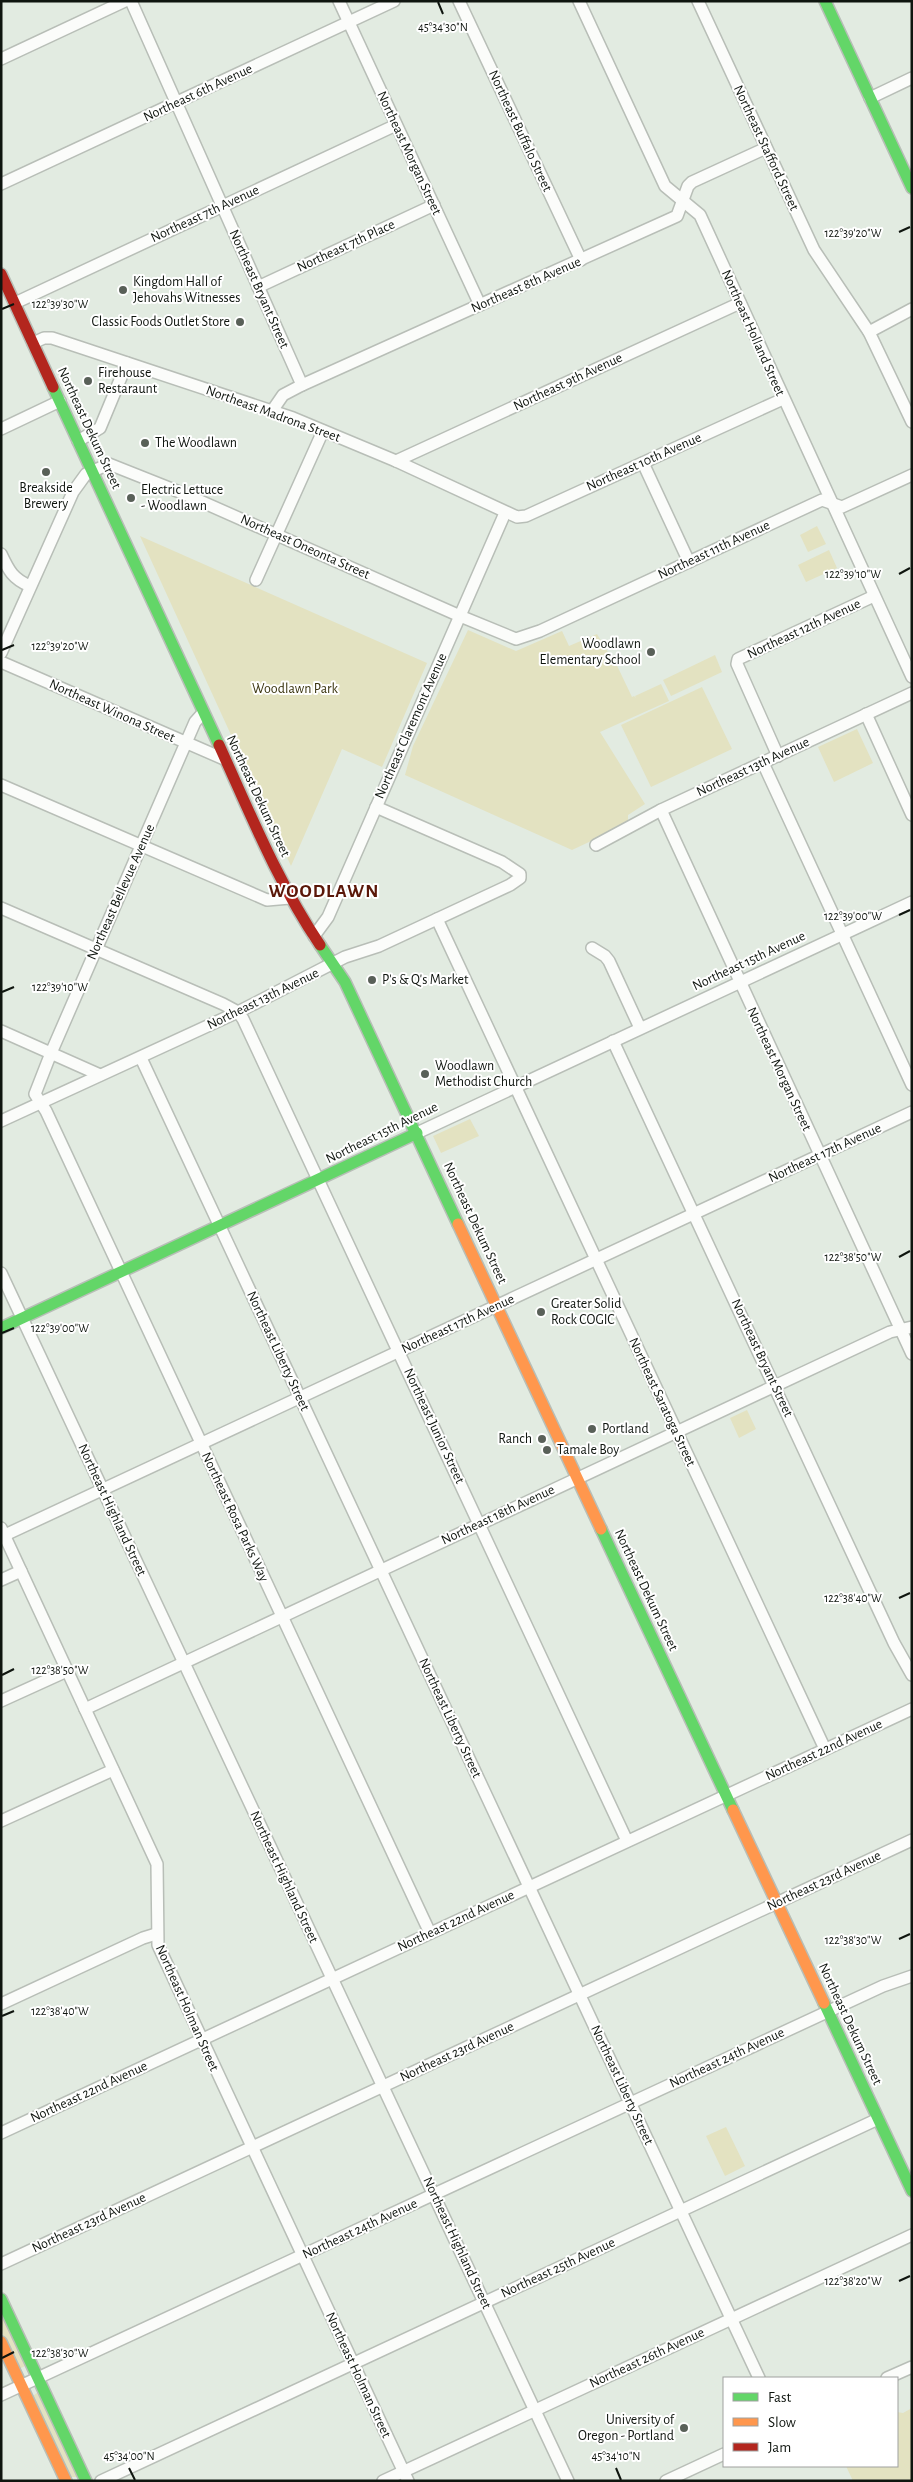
<svg xmlns="http://www.w3.org/2000/svg" width="913" height="2482" viewBox="0 0 913 2482" font-family="'Alegreya Sans',sans-serif">
<rect width="100%" height="100%" fill="#e2ebe1"/>
<g fill="#e3e2c1">
<polygon points="817,526 826,544 808,552 800,535"/>
<polygon points="140,536 427,663 382,767 342,749 291,866"/>
<polygon points="829,550 837,568 806,582 798,565"/>
<polygon points="468,630 516,651 562,631 569,646 597,634 609,654 611,653 632,697 634,696 636,698 635,696 661,684 669,701 600,732 645,804 628,815 628,822 623,826 572,850 405,775 413,746"/>
<polygon points="715,655 722,672 671,696 663,680"/>
<polygon points="702,687 732,749 651,787 621,725"/>
<polygon points="857,729 873,763 834,782 818,747"/>
<polygon points="470,1119 479,1136 441,1153 433,1136"/>
<polygon points="747,1410 756,1429 739,1438 730,1418"/>
<polygon points="726,2127 745,2166 725,2176 706,2136"/>
<polygon points="1,2305 29,2364 19,2369 1,2331"/>
<polygon points="38,2392 79,2472 76,2477 69,2477 33,2396"/>
<polygon points="912,2408 912,2481 853,2481 846,2466 897,2466 897,2412 903,2413"/>
</g>
<g fill="none" stroke-linecap="round" stroke-linejoin="round">
<g stroke="#b8beb7" stroke-width="14">
<g id="street">
<polyline points="131,1 302,385"/>
<polyline points="339,1 480,305"/>
<polyline points="459,1 581,260"/>
<polyline points="579,1 665,186 700,215 912,677"/>
<polyline points="698,1 814,250 869,332 912,422"/>
<polyline points="1,59 125,1"/>
<polyline points="870,98 912,78"/>
<polyline points="1,184 394,1"/>
<polyline points="258,287 434,205"/>
<polyline points="15,303 396,125"/>
<polyline points="869,332 912,309"/>
<polyline points="33,343 44,338 52,338 293,418 396,461 517,517 526,516 783,399"/>
<polyline points="272,411 283,395 302,385 677,216 688,186 692,182 766,148"/>
<polyline points="1,429 60,401"/>
<polyline points="78,441 100,428 127,363"/>
<polyline points="396,461 740,303"/>
<polyline points="643,463 689,562"/>
<path d="M1,554c8,17 12,25 29,32"/>
<polyline points="256,580 323,431"/>
<polyline points="1,653 73,492 86,474 109,464 182,493 460,616 516,639 540,631 822,500 842,507 912,475"/>
<polyline points="1,662 224,759"/>
<polyline points="203,713 195,722 51,1053 35,1094 46,1111 430,1933"/>
<polyline points="866,714 912,815"/>
<polyline points="778,756 737,664 738,659 874,596"/>
<polyline points="763,763 912,1085"/>
<polyline points="1,785 267,900 290,898"/>
<polyline points="661,810 912,1354"/>
<polyline points="596,845 661,810 912,693"/>
<polyline points="1,908 223,1004 238,1012 243,1019 627,1841"/>
<polyline points="437,919 825,1749"/>
<polyline points="314,936 328,917 505,513"/>
<polyline points="592,948 605,956 609,961 640,1028"/>
<polyline points="1,1031 100,1075"/>
<polyline points="613,1041 894,1643 912,1675"/>
<polyline points="141,1058 759,2378"/>
<polyline points="1,1121 238,1012 345,957 379,946 510,885 520,878 520,874 502,862 376,807"/>
<polyline points="417,1133 912,902"/>
<polyline points="1,1273 568,2481"/>
<polyline points="1,1528 157,1864 158,1945 408,2481"/>
<polyline points="5,1535 912,1112"/>
<polyline points="1,1580 21,1571"/>
<polyline points="1,1701 67,1671"/>
<polyline points="85,1709 890,1332 912,1327"/>
<polyline points="1,1821 113,1770"/>
<polyline points="1,2004 143,1938 156,1934"/>
<polyline points="1,2133 912,1709"/>
<polyline points="1,2264 912,1840"/>
<polyline points="887,2378 912,2367"/>
<polyline points="1,2395 883,1986 912,1976"/>
<polyline points="101,2481 878,2119"/>
<polyline points="383,2481 912,2235"/>
<polyline points="666,2481 724,2454"/>
</g>
</g>
<g stroke="#b8beb7" stroke-width="14">
<g id="fast">
<polyline points="825,1 912,188"/>
<polyline points="53,387 219,745"/>
<polyline points="320,945 345,982 458,1224"/>
<polyline points="1,1328 417,1133"/>
<polyline points="601,1529 733,1810"/>
<polyline points="824,2003 912,2191"/>
<polyline points="1,2299 86,2481"/>
</g>
</g>
<g stroke="#b8beb7" stroke-width="14">
<g id="slow">
<polyline points="458,1224 601,1529"/>
<polyline points="733,1810 824,2003"/>
<polyline points="1,2342 66,2481"/>
</g>
</g>
<g stroke="#b8beb7" stroke-width="14">
<g id="jam">
<polyline points="1,274 53,387"/>
<path d="M219,745c31,68 59,138 101,200"/>
</g>
</g>
<use href="#street" stroke="#fbfcfa" stroke-width="11"/>
<use href="#fast" stroke="#63d668" stroke-width="11"/>
<use href="#slow" stroke="#ff974d" stroke-width="11"/>
<use href="#jam" stroke="#b3261e" stroke-width="11"/>
</g>
<path fill="none" stroke="#0f150f" stroke-width="2" d="M438,2l5,12M899,232l11,-5M2,309l12,-5M899,574l11,-6M2,650l12,-5M899,915l11,-5M2,992l12,-5M899,1257l11,-6M2,1333l12,-5M899,1598l11,-5M2,1675l12,-6M899,1939l11,-5M2,2016l12,-5M899,2281l11,-5M2,2358l12,-6M129,2468l6,12M616,2468l5,12"/>
<g fill="#596058" stroke="#fff" stroke-width="2">
<circle cx="123" cy="290" r="5"/>
<circle cx="240" cy="322" r="5"/>
<circle cx="88" cy="381" r="5"/>
<circle cx="145" cy="443" r="5"/>
<circle cx="46" cy="472" r="5"/>
<circle cx="131" cy="498" r="5"/>
<circle cx="651" cy="652" r="5"/>
<circle cx="372" cy="980" r="5"/>
<circle cx="425" cy="1074" r="5"/>
<circle cx="541" cy="1312" r="5"/>
<circle cx="592" cy="1429" r="5"/>
<circle cx="542" cy="1439" r="5"/>
<circle cx="547" cy="1450" r="5"/>
<circle cx="684" cy="2428" r="5"/>
</g>
<g text-anchor="middle" dominant-baseline="central" stroke-width="4" stroke-linejoin="round" paint-order="stroke">
<g font-size="14" fill="#0f150f" stroke="#fff">
<text transform="translate(198 93) rotate(-25)">Northeast 6th Avenue</text>
<text transform="translate(520 131) rotate(65)">Northeast Buffalo Street</text>
<text transform="translate(766 148) rotate(65)">Northeast Stafford Street</text>
<text transform="translate(409 153) rotate(65)">Northeast Morgan Street</text>
<text transform="translate(205 214) rotate(-25)">Northeast 7th Avenue</text>
<text transform="translate(346 246) rotate(-25)">Northeast 7th Place</text>
<text transform="translate(526 285) rotate(-24)">Northeast 8th Avenue</text>
<text transform="translate(259 289) rotate(66)">Northeast Bryant Street</text>
<text transform="translate(753 333) rotate(66)">Northeast Holland Street</text>
<text transform="translate(568 382) rotate(-25)">Northeast 9th Avenue</text>
<text transform="translate(273 414) rotate(20)">Northeast Madrona Street</text>
<text transform="translate(89 428) rotate(65)">Northeast Dekum Street</text>
<text transform="translate(644 462) rotate(-24)">Northeast 10th Avenue</text>
<text transform="translate(305 547) rotate(24)">Northeast Oneonta Street</text>
<text transform="translate(714 550) rotate(-25)">Northeast 11th Avenue</text>
<text transform="translate(804 629) rotate(-25)">Northeast 12th Avenue</text>
<text transform="translate(112 711) rotate(24)">Northeast Winona Street</text>
<text transform="translate(411 726) rotate(-66)">Northeast Claremont Avenue</text>
<text transform="translate(753 767) rotate(-25)">Northeast 13th Avenue</text>
<text transform="translate(258 796) rotate(65)">Northeast Dekum Street</text>
<text transform="translate(121 892) rotate(-66)">Northeast Bellevue Avenue</text>
<text transform="translate(749 961) rotate(-25)">Northeast 15th Avenue</text>
<text transform="translate(263 999) rotate(-26)">Northeast 13th Avenue</text>
<text transform="translate(779 1069) rotate(65)">Northeast Morgan Street</text>
<text transform="translate(382 1133) rotate(-26)">Northeast 15th Avenue</text>
<text transform="translate(825 1153) rotate(-25)">Northeast 17th Avenue</text>
<text transform="translate(475 1223) rotate(65)">Northeast Dekum Street</text>
<text transform="translate(458 1324) rotate(-25)">Northeast 17th Avenue</text>
<text transform="translate(278 1351) rotate(65)">Northeast Liberty Street</text>
<text transform="translate(762 1358) rotate(65)">Northeast Bryant Street</text>
<text transform="translate(662 1402) rotate(65)">Northeast Saratoga Street</text>
<text transform="translate(434 1426) rotate(65)">Northeast Junior Street</text>
<text transform="translate(112 1510) rotate(65)">Northeast Highland Street</text>
<text transform="translate(498 1515) rotate(-25)">Northeast 18th Avenue</text>
<text transform="translate(235 1517) rotate(65)">Northeast Rosa Parks Way</text>
<text transform="translate(646 1590) rotate(65)">Northeast Dekum Street</text>
<text transform="translate(450 1718) rotate(65)">Northeast Liberty Street</text>
<text transform="translate(824 1750) rotate(-25)">Northeast 22nd Avenue</text>
<text transform="translate(284 1877) rotate(65)">Northeast Highland Street</text>
<text transform="translate(824 1881) rotate(-25)">Northeast 23rd Avenue</text>
<text transform="translate(456 1921) rotate(-25)">Northeast 22nd Avenue</text>
<text transform="translate(187 2008) rotate(66)">Northeast Holman Street</text>
<text transform="translate(850 2024) rotate(65)">Northeast Dekum Street</text>
<text transform="translate(457 2052) rotate(-25)">Northeast 23rd Avenue</text>
<text transform="translate(727 2058) rotate(-25)">Northeast 24th Avenue</text>
<text transform="translate(622 2085) rotate(65)">Northeast Liberty Street</text>
<text transform="translate(89 2092) rotate(-25)">Northeast 22nd Avenue</text>
<text transform="translate(89 2223) rotate(-25)">Northeast 23rd Avenue</text>
<text transform="translate(360 2229) rotate(-25)">Northeast 24th Avenue</text>
<text transform="translate(457 2243) rotate(65)">Northeast Highland Street</text>
<text transform="translate(558 2268) rotate(-25)">Northeast 25th Avenue</text>
<text transform="translate(647 2358) rotate(-25)">Northeast 26th Avenue</text>
<text transform="translate(358 2375) rotate(65)">Northeast Holman Street</text>
</g>
<g font-size="14" fill="#0f150f" stroke="#fff" text-anchor="start">
<text x="133" y="282">Kingdom Hall of<tspan x="133" dy="16">Jehovahs Witnesses</tspan></text>
<text x="230" y="322" text-anchor="end">Classic Foods Outlet Store</text>
<text x="98" y="373">Firehouse<tspan x="98" dy="16">Restaraunt</tspan></text>
<text x="155" y="443">The Woodlawn</text>
<text x="46" y="488" text-anchor="middle">Breakside<tspan x="46" dy="16">Brewery</tspan></text>
<text x="141" y="490">Electric Lettuce<tspan x="141" dy="16">- Woodlawn</tspan></text>
<text x="641" y="644" text-anchor="end">Woodlawn<tspan x="641" dy="16">Elementary School</tspan></text>
<text x="382" y="980">P's &amp; Q's Market</text>
<text x="435" y="1066">Woodlawn<tspan x="435" dy="16">Methodist Church</tspan></text>
<text x="551" y="1304">Greater Solid<tspan x="551" dy="16">Rock COGIC</tspan></text>
<text x="602" y="1429">Portland</text>
<text x="532" y="1439" text-anchor="end">Ranch</text>
<text x="557" y="1450">Tamale Boy</text>
<text x="674" y="2420" text-anchor="end">University of<tspan x="674" dy="16">Oregon - Portland</tspan></text>
</g>
<g font-size="14" fill="#39330e" stroke="#fff">
<text x="295" y="689">Woodlawn Park</text>
</g>
<g font-size="19" font-weight="bold" letter-spacing="1" fill="#5a1708" stroke="#fff">
<text x="324" y="891">WOODLAWN</text>
</g>
</g>
<g font-size="12" text-anchor="middle" fill="#0f150f" stroke="#fff" stroke-width="4" stroke-linejoin="round" paint-order="stroke">
<text x="443" y="31">45°34'30"N</text>
<text x="853" y="237">122°39'20"W</text>
<text x="60" y="308">122°39'30"W</text>
<text x="853" y="578">122°39'10"W</text>
<text x="60" y="650">122°39'20"W</text>
<text x="853" y="920">122°39'00"W</text>
<text x="60" y="991">122°39'10"W</text>
<text x="853" y="1261">122°38'50"W</text>
<text x="60" y="1332">122°39'00"W</text>
<text x="853" y="1602">122°38'40"W</text>
<text x="60" y="1674">122°38'50"W</text>
<text x="853" y="1944">122°38'30"W</text>
<text x="60" y="2015">122°38'40"W</text>
<text x="853" y="2285">122°38'20"W</text>
<text x="60" y="2357">122°38'30"W</text>
<text x="129" y="2460">45°34'00"N</text>
<text x="616" y="2460">45°34'10"N</text>
</g>
<rect width="913" height="2482" fill="none" stroke="#0f150f" stroke-width="5"/>
<rect x="723" y="2377" width="175" height="90" fill="#ffffff" stroke="#9fa19f"/>
<rect x="733" y="2393" width="25" height="8" fill="#63d668" stroke="#9fa19f"/>
<text x="768" y="2402" font-size="15" fill="#0f150f">Fast</text>
<rect x="733" y="2418" width="25" height="8" fill="#ff974d" stroke="#9fa19f"/>
<text x="768" y="2427" font-size="15" fill="#0f150f">Slow</text>
<rect x="733" y="2443" width="25" height="8" fill="#b3261e" stroke="#9fa19f"/>
<text x="768" y="2452" font-size="15" fill="#0f150f">Jam</text>
</svg>
